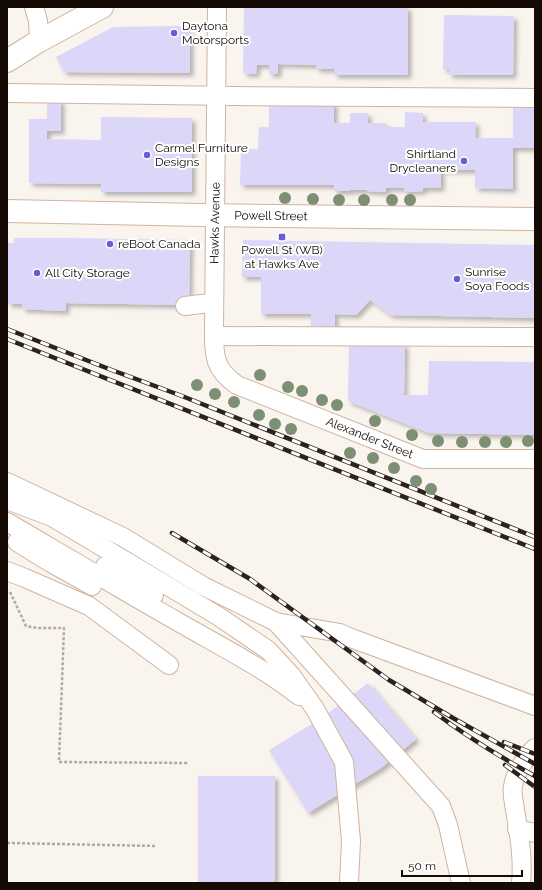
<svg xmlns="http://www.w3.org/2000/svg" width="542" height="890" viewBox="0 0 542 890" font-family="Raleway,sans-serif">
<defs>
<filter id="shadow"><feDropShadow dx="3.5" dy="3.5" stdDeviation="2" flood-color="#0004"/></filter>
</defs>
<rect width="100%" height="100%" fill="#faf4ef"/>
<g fill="#dcd7f9" filter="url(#shadow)">
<polygon points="244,7 408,7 408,75 334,75 334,69 316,69 316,65 278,64 278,74 269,74 269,65 257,65 256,74 243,73"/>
<polygon points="444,15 514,16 513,75 449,75 449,69 443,69"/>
<polygon points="180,26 181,30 190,30 190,73 64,72 56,57 113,27"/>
<polygon points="47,100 61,100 61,131 47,131 47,139 101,140 101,117 192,118 192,192 101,192 101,184 29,183 29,119 47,119"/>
<polygon points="269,102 334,102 334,123 350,123 350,113 368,113 368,123 386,123 386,127 405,127 405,112 423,113 423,122 476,122 475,138 513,138 513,104 535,104 535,148 513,148 513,189 475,188 475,170 441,170 441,188 423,188 423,191 404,192 404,188 386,188 386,192 367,191 367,190 350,190 350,191 334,191 334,185 240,185 241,149 258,149 259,127 269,127"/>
<polygon points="14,238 67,238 190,240 189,305 66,303 66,311 22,309 22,304 8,304 7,243 14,243"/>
<polygon points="243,240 535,245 535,318 391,315 370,300 356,315 335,314 335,328 311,328 311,314 261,314 261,277 242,277"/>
<polygon points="349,343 405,344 404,395 428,395 429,361 535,362 535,435 429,433 348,401"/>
<polygon points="368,683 416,739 381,768 308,813 269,750 323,717"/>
<rect x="198" y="776" width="77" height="107"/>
</g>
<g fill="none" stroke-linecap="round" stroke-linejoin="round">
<g stroke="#d2b39c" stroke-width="20">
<g id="minor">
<polyline points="34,7 38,21 39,41"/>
<path id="s1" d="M217,7l-3,323c0,26 0,39 23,55l186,74h112"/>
<polyline points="7,93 235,96 535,98"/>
<polyline points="185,306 201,304 214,303"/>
<polyline points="214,336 535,337"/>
<polyline points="7,482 123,537 203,586 276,622 340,633 351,638 535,706"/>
<polyline points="7,500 52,517 218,616 268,650 291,675 315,709 344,762 351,841 349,883"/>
<path d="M7,522c58,34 115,68 173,101 40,23 82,44 119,73"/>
<polyline points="17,542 51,563 92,586"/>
<polyline points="105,566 154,595"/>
<polyline points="7,571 25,578 89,606 169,665"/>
<polyline points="276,622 441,806 448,825 461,883"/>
<polyline points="517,829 535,833"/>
<path d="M521,883c3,-29 -4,-58 -8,-86 0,-3 -1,-7 0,-10 1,-12 13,-31 22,-39"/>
</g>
</g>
<g stroke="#d2b39c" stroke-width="24">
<g id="major">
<polyline points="7,61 39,41 102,7"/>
<path id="s2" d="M7,211l194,4 334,4"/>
</g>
</g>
<g stroke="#b1a9a4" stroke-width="2.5" stroke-dasharray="3 2" stroke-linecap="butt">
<polyline points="10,592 26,626 37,628 64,628 59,762 188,763"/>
<polyline points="7,843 157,846"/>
</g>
<use href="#minor" stroke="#fff" stroke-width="18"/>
<use href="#major" stroke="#fff" stroke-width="22"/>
<g stroke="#2c221c" stroke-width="4.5">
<g id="rail">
<polyline points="7,329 109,369 182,396 535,537"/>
<polyline points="7,339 535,549"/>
<polyline points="172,533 250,579 389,680 453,718 535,764"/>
<path d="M434,712c32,24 66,45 101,64"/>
<polyline points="504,742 535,754"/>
<polyline points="505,765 535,787"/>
</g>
</g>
<use href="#rail" stroke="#fff" stroke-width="3" stroke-dasharray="9" stroke-linecap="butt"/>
</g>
<g fill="#7e9073">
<circle cx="285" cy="198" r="6"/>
<circle cx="313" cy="199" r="6"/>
<circle cx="339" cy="200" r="6"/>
<circle cx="364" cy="200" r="6"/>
<circle cx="392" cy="200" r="6"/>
<circle cx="410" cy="200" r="6"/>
<circle cx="260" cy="375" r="6"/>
<circle cx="197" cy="385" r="6"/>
<circle cx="288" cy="387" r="6"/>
<circle cx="302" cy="391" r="6"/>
<circle cx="215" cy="394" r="6"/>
<circle cx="322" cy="400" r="6"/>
<circle cx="234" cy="402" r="6"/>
<circle cx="337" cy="405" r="6"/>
<circle cx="259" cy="415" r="6"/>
<circle cx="375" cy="421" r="6"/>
<circle cx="275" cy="424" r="6"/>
<circle cx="291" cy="429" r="6"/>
<circle cx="412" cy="435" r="6"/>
<circle cx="438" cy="441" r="6"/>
<circle cx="528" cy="441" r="6"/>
<circle cx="462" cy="442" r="6"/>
<circle cx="485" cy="442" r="6"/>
<circle cx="506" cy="442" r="6"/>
<circle cx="350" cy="453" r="6"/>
<circle cx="373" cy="458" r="6"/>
<circle cx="394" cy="468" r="6"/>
<circle cx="416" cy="481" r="6"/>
<circle cx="431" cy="489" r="6"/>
</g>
<g fill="#625fd8" stroke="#fff" stroke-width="1.5">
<circle cx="174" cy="33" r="4"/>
<circle cx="147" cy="155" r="4"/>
<circle cx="464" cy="161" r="4"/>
<rect x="278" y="233" width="8" height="8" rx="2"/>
<circle cx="110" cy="244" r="4"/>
<circle cx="37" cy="273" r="4"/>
<circle cx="457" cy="279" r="4"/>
</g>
<g text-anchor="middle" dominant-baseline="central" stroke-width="4" stroke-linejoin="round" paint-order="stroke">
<g font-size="12" fill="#150a04" stroke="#fff" text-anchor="start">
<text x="182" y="26">Daytona<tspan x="182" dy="14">Motorsports</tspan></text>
<text x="155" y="148">Carmel Furniture<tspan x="155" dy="14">Designs</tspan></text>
<text x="456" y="154" text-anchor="end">Shirtland<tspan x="456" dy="14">Drycleaners</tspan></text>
<text x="118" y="244">reBoot Canada</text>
<text x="282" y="250" text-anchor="middle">Powell St (WB)<tspan x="282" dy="14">at Hawks Ave</tspan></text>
<text x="465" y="272">Sunrise<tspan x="465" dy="14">Soya Foods</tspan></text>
<text x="45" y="273">All City Storage</text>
</g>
<g font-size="12" fill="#150a04" stroke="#fff">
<text stroke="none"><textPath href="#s2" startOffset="264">Powell Street</textPath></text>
<text transform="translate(215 223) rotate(-89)">Hawks Avenue</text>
<text stroke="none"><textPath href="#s1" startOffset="529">Alexander Street</textPath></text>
</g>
</g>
<rect width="542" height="890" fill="none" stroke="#150a04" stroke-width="16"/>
<path d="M402 870v6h120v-6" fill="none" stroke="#150a04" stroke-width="2"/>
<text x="408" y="870" font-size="12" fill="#150a04" stroke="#ffffff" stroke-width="3" paint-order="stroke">50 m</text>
</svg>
